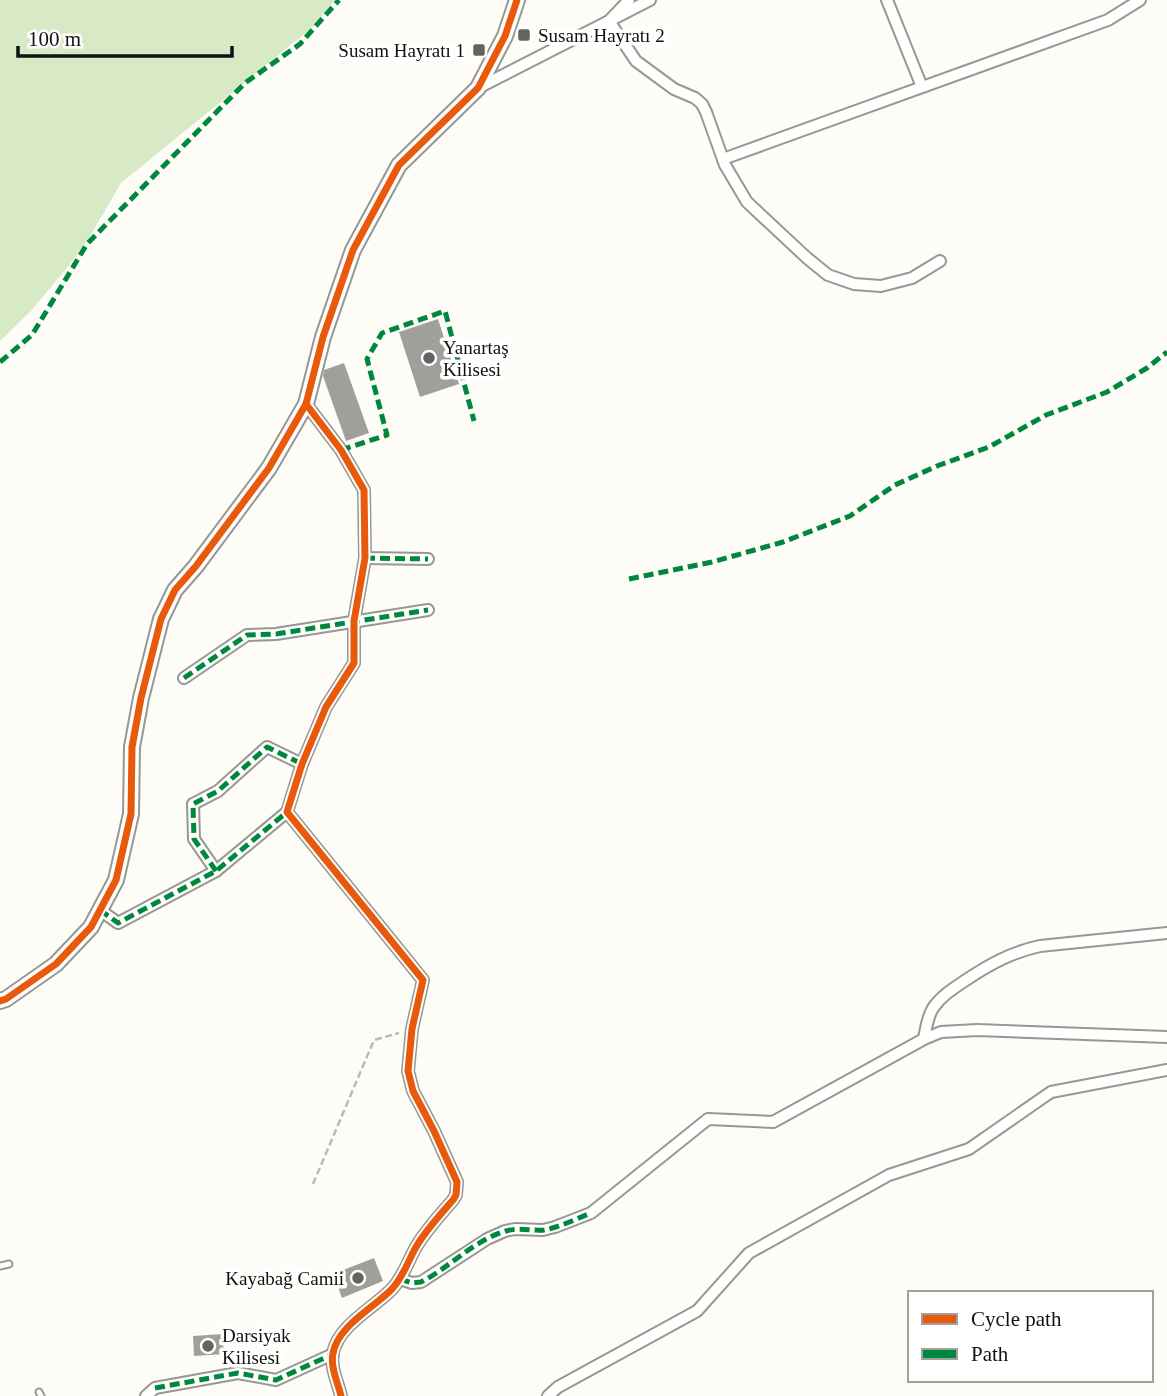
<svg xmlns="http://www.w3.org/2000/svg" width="1167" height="1396" viewBox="0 0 1167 1396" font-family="Georgia,serif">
<rect width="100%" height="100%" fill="#fdfcf7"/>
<polygon fill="#d8eac5" points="0,0 335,0 314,26 121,183 89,238 71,263 31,311 0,341"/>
<g fill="#a19f9c">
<polygon points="438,319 459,384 420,397 399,332"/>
<polygon points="344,363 369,433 346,441 323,376 324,370"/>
<polygon points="374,1258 383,1281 342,1298 333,1274"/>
<polygon points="223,1334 224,1354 194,1356 193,1336"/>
</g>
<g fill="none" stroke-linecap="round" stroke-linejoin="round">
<g stroke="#979795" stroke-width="9">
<g id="service">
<polyline points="0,1266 9,1264"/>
<polyline points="39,1392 41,1396"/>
</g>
</g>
<g stroke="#979795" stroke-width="14">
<g id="minor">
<polyline points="629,0 609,21 636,61 674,89 695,98 702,104 706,112 725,165 747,202 807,258 828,275 854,284 881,286 912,278 940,261"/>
<polyline points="887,0 922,87"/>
<polyline points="478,88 650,0"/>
<polyline points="723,159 1108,20 1140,0"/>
<path d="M306,404l35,46 23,40 1,68 -11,63v42l-28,44 -24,57 -15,48 136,168 -11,49 -4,42 5,20 21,40 23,51 -1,13 -3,5c-13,15 -27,30 -37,47 -8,14 -13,31 -25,43 -18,18 -53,36 -58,63 -3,14 5,30 8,43"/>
<polyline points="365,558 428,559"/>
<polyline points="184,678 247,635 276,634 428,610"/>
<polyline points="216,871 194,839 193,804 218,791 267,747 302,764"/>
<polyline points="100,910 118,923 216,871 287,812"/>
<path d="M924,1039c2,-11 3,-21 9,-31 8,-12 21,-20 33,-28 24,-16 46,-28 74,-34l127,-13"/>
<polyline points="400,1279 412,1283 421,1282 487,1239 505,1231 515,1229 543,1230 555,1227 591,1213 708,1119 773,1122 924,1039 941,1032 977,1030 1167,1037"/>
<polyline points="146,1396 155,1388 238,1373 276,1380 333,1354"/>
<polyline points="548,1396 558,1387 697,1311 749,1253 889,1175 969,1149 1051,1092 1167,1070"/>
</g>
</g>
<g stroke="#979795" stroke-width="18">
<polyline id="tertiary" points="0,1001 6,999 56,964 91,927 116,880 131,814 132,747 141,698 161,619 175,590 196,566 269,468 306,404 323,337 353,250 399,165 478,88 505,36 517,0"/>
</g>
<polyline stroke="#b9b9b8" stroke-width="2.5" stroke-dasharray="7 3.5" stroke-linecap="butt" points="313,1184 374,1040 399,1033"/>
<use href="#service" stroke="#fffffe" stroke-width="5"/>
<use href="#minor" stroke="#fffffe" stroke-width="10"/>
<use href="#tertiary" stroke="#fffffe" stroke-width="14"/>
<g stroke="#00873e" stroke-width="5" stroke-dasharray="10 5" stroke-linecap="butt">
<polyline points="0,362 32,335 87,244 245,83 300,44 339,0"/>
<polyline points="341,450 387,435 367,359 382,333 445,311 474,421"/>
<polyline points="365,558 428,559"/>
<polyline points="629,579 712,562 783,542 850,516 895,485 937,466 989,447 1046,415 1107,392 1147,368 1167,352"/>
<polyline points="184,678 247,635 276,634 428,610"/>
<polyline points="216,871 194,839 193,804 218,791 267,747 302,764"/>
<polyline points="100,910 118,923 216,871 287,812"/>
<path d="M400,1279l12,4 9,-1c28,-14 53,-42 85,-51 13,-4 25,0 38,-1 16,-3 32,-11 47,-17"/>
<polyline points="155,1388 238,1373 276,1380 333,1354"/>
</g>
<g stroke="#fff" stroke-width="11">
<g id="cycleway">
<path d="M306,404l35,46 23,40 1,68 -11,63v42l-28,44 -24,57 -15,48 136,168 -11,49 -4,42 5,20 21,40 23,51 -1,13 -3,5c-13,15 -27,30 -37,47 -8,14 -13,31 -25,43 -18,18 -53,36 -58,63 -3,14 5,30 8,43"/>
<polyline points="0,1001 6,999 56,964 91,927 116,880 131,814 132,747 141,698 161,619 175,590 196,566 269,468 306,404 323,337 353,250 399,165 478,88 505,36 517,0"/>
</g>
</g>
<use href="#cycleway" stroke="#e8590c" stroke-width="7"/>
</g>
<g fill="#646362" stroke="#fff" stroke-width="2.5">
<rect x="517" y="28" width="14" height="14" rx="3.5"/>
<rect x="472" y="43" width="14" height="14" rx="3.5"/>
<circle cx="429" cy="358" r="7"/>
<circle cx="358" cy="1278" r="7"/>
<circle cx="208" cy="1346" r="7"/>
</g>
<g text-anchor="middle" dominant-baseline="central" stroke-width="7" stroke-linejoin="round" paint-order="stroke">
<g font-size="19" fill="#111" stroke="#fff" text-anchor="start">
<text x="538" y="35">Susam Hayratı 2</text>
<text x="465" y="50" text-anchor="end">Susam Hayratı 1</text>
<text x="443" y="347">Yanartaş<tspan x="443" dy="22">Kilisesi</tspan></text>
<text x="344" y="1278" text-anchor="end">Kayabağ Camii</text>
<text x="222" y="1335">Darsiyak<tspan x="222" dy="22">Kilisesi</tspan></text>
</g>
</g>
<rect x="908" y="1291" width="245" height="91" fill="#ffffff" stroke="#a0a0a0" stroke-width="2"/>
<rect x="922" y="1314" width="35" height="10" fill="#e8590c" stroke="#a0a0a0" stroke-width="2"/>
<text x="971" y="1326" font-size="21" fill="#111111">Cycle path</text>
<rect x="922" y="1349" width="35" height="10" fill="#00873e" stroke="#a0a0a0" stroke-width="2"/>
<text x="971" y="1361" font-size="21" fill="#111111">Path</text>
<path d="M18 46v10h214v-10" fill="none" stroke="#111111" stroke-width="3.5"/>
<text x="28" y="46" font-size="21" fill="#111111" stroke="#ffffff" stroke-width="5" paint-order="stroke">100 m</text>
</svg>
